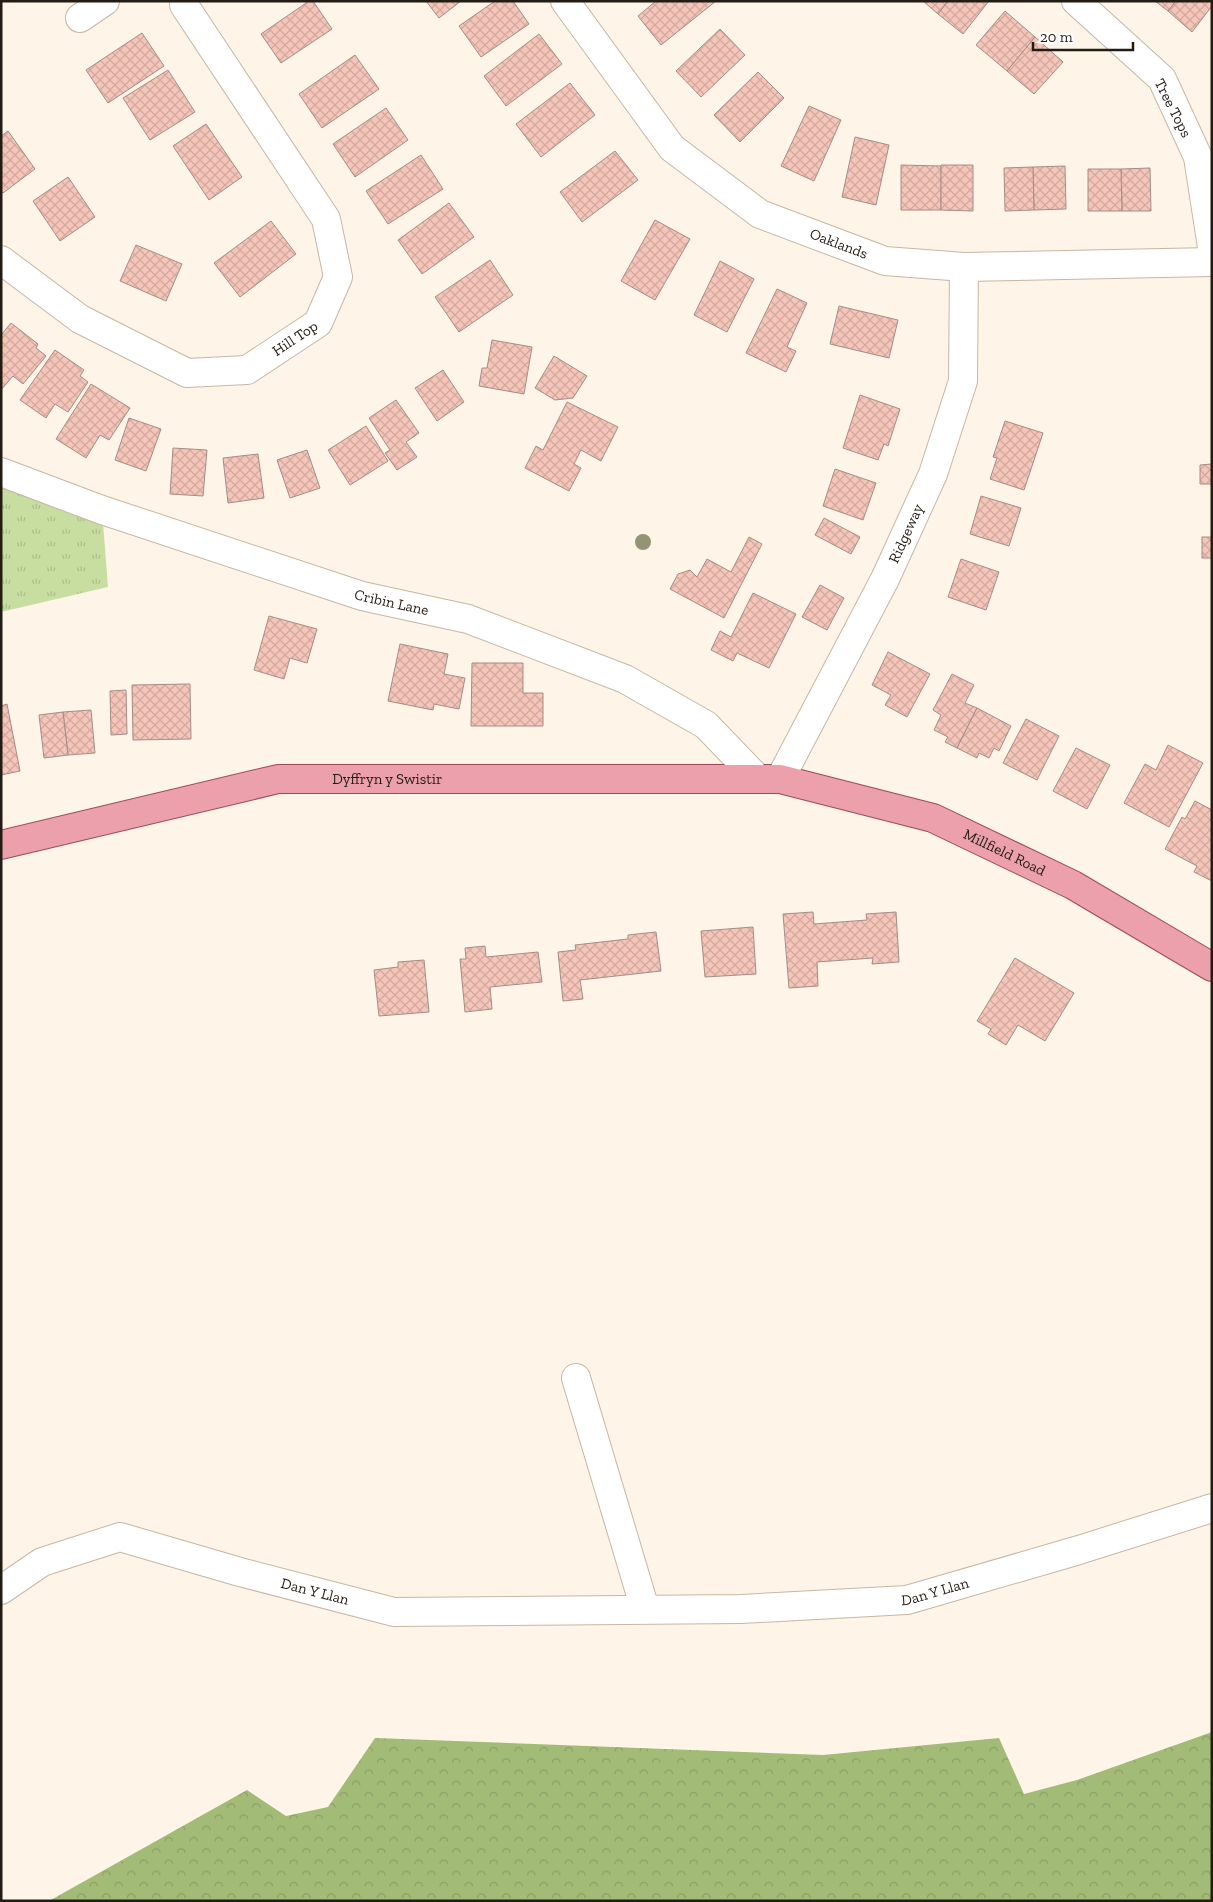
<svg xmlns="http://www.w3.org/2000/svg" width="1213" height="1902" viewBox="0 0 1213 1902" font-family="'Zilla Slab',serif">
<defs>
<pattern id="grass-tufts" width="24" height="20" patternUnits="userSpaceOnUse" patternTransform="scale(1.25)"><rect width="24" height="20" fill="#c7dea0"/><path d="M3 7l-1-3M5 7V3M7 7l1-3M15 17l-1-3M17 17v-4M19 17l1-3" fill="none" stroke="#abbe89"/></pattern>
<pattern id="forest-crowns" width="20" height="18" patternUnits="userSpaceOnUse" patternTransform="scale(1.25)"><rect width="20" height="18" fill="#a2bb77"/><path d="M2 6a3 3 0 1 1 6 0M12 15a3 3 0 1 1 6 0" fill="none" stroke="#8ba066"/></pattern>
<pattern id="building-cross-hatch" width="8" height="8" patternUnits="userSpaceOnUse" patternTransform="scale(1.25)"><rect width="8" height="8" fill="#f5c5b9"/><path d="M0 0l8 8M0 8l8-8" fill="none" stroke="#d2a99e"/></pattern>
</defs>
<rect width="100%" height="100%" fill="#fff4e8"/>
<polygon fill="url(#grass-tufts)" points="1,458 101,497 108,587 1,612"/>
<polygon fill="url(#forest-crowns)" points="1212,1732 1212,1901 49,1901 247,1790 286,1816 328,1807 375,1738 823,1755 999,1738 1024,1794 1077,1780"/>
<g fill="url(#building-cross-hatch)" stroke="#a68c86">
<polygon points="309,1 313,1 332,29 281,63 261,34"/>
<polygon points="426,1 461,1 439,18"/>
<polygon points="495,1 513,1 529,24 481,57 459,26"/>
<polygon points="656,1 716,1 661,45 638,16"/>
<polygon points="923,1 948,1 938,14"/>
<polygon points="948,1 989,1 963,34 938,14"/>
<polygon points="1155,1 1176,1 1168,11"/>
<polygon points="1176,1 1212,1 1212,6 1192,32 1168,11"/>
<polygon points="1005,11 1035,37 1007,71 976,45"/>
<polygon points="720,29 745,55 701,97 676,71"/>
<polygon points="142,33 164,66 108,103 86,70"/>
<polygon points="539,34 562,64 506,106 484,76"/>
<polygon points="1035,37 1063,62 1034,94 1007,71"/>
<polygon points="355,55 379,89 322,128 299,94"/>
<polygon points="168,70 195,112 150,140 123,98"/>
<polygon points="758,72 784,98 740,142 714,115"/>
<polygon points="570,83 595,115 541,157 516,124"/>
<polygon points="809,106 841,120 814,181 781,166"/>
<polygon points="386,108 408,140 355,177 333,144"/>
<polygon points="206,124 242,177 209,200 173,146"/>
<polygon points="8,131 35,169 3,193 1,191 1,136"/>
<polygon points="855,137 889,145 876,205 842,197"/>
<polygon points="615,151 638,180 582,222 560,192"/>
<polygon points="421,155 443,189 388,224 366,191"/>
<polygon points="901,165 941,166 941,210 901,210"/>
<polygon points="941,165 973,165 973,211 941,210"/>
<polygon points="1065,166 1066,209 1034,210 1033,167"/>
<polygon points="1033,167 1034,210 1005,211 1004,168"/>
<polygon points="1150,168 1151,211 1122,211 1121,169"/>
<polygon points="1088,169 1121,169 1122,211 1088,211"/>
<polygon points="68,177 95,217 60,241 33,201"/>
<polygon points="449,203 474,237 422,274 398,240"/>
<polygon points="655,220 690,239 655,300 621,281"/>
<polygon points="271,221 296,254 240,297 214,263"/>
<polygon points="136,245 182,264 166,301 120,281"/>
<polygon points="490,260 513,295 459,332 435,297"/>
<polygon points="720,261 754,279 727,332 694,315"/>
<polygon points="777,289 807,303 787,347 796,351 786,372 746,353"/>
<polygon points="839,306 898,320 889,358 830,344"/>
<polygon points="11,323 38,344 36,348 46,356 23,384 13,376 1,390 1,335"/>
<polygon points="492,340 532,347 524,394 479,386 482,368 487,368"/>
<polygon points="55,350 84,370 80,376 88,382 68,412 55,404 46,418 20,400"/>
<polygon points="554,356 587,376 573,398 555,400 535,388"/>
<polygon points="443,370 464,402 437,421 415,388"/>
<polygon points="91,384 130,408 109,440 100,435 86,458 56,439"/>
<polygon points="860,395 900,409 888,446 884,444 878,460 843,448"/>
<polygon points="396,400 419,433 406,442 417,457 397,470 385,453 390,450 369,418"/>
<polygon points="567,402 618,427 601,461 581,450 574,464 581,468 569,491 525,468 536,446 543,450"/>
<polygon points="129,418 161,429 146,471 115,460"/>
<polygon points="1005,421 1043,433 1024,490 990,479 997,458 993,457"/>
<polygon points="366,426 388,461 350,485 328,450"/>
<polygon points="173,448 207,450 203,496 170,494"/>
<polygon points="307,450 320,488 290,498 277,460"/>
<polygon points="258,454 264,498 228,503 223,458"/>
<polygon points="1212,464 1212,484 1200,484 1200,465"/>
<polygon points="835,469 876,483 863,520 823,506"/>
<polygon points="981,496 1021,508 1009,546 970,534"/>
<polygon points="824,518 860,537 851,554 815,535"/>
<polygon points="749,537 762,544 724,618 670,589 678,574 690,570 697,577 707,559 731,572"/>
<rect x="1202" y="537" width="10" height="21"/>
<polygon points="961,559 999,572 986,610 948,597"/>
<polygon points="820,585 844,598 827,630 802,617"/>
<polygon points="753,593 796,614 769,668 737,653 733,661 711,650 720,631 731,637"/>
<polygon points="269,616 317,629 307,663 290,658 284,679 254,670"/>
<polygon points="400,644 448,654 444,674 465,678 459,709 434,704 433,710 388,701"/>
<polygon points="888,652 930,674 907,717 885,705 891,695 872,685"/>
<polygon points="472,663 523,663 523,693 543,693 543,726 471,726"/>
<polygon points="952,674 974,685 965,703 977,708 957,748 945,742 948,737 934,730 941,715 933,710"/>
<polygon points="190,684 191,739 133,740 132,685"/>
<polygon points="126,690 127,734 111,735 110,691"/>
<polygon points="7,704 20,771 1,775 1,706"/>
<polygon points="977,708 1011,726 999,751 994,748 989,758 979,753 977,758 957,748"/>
<polygon points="91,710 95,753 68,755 63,712"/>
<polygon points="63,712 68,755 44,758 39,715"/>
<polygon points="1026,719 1059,736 1037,780 1003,763"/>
<polygon points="1168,745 1203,763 1169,827 1124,803 1145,764 1156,770"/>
<polygon points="1076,748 1110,765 1087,809 1053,791"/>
<polygon points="1195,801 1212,810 1212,881 1194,872 1197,866 1165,849 1182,817 1185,819"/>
<polygon points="813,912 814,924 867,920 866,914 896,912 899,962 872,964 873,958 817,962 818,986 789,988 783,914"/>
<polygon points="753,927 756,974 705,977 701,931"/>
<polygon points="656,932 661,971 580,980 583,999 563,1001 558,952 576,950 575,945 628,939 628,935"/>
<polygon points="485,946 486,957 538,952 542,982 490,987 492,1009 465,1012 460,959 466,959 465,948"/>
<polygon points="1015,958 1074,993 1045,1041 1018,1025 1006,1045 988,1034 991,1029 977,1021"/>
<polygon points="424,960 429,1012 379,1016 374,970 398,967 398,962"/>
</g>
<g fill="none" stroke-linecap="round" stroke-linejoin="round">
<g stroke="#c7b6a3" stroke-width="30">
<g id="minor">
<path id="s1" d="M565,1l107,147 88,66 125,47 79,6 248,-5"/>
<polyline points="1076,1 1162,79 1198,157 1212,247"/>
<polyline points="80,18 105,1"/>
<path id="s2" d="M1,260l79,59 107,54 60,-3 71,-47 20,-46 -12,-58 -142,-214v-4"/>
<path id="s3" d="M1,472l101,38 260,86 106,23 157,60 81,46 51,53"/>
<path id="s4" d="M780,779l105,-200 48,-105 30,-93 1,-114"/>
<polyline points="576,1378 645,1609"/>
<path id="s5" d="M1,1590l41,-28 78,-25 120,35 154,40 347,-3 166,-9 172,-50 133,-42"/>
</g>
</g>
<g stroke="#9e4953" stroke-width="30">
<g id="major">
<path id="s6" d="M1,845l277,-66h502l153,39 140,67 139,82"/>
</g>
</g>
<use href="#minor" stroke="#fff" stroke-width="28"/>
<use href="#major" stroke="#eca0ac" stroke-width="28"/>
</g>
<circle fill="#929574" cx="643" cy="542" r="8"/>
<g text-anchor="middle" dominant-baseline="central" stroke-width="4" stroke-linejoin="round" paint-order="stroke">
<g font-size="15" fill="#231c15" stroke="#fff">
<text transform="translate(1173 108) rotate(63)">Tree Tops</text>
<text stroke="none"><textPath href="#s1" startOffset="376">Oaklands</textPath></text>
<text stroke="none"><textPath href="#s2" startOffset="336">Hill Top</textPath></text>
<text stroke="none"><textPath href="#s4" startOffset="276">Ridgeway</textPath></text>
<text stroke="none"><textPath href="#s3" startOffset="412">Cribin Lane</textPath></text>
<text stroke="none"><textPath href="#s6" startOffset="394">Dyffryn y Swistir</textPath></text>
<text stroke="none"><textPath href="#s6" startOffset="1024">Millfield Road</textPath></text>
<text stroke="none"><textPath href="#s5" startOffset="334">Dan Y Llan</textPath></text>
<text stroke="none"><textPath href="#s5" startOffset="958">Dan Y Llan</textPath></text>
</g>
</g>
<rect width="1213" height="1902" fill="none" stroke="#231c15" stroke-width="5"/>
<path d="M1033 42v8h100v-8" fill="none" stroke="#231c15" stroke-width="2.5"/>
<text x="1040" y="42" font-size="15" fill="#231c15" stroke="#ffffff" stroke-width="4" paint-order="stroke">20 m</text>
</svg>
